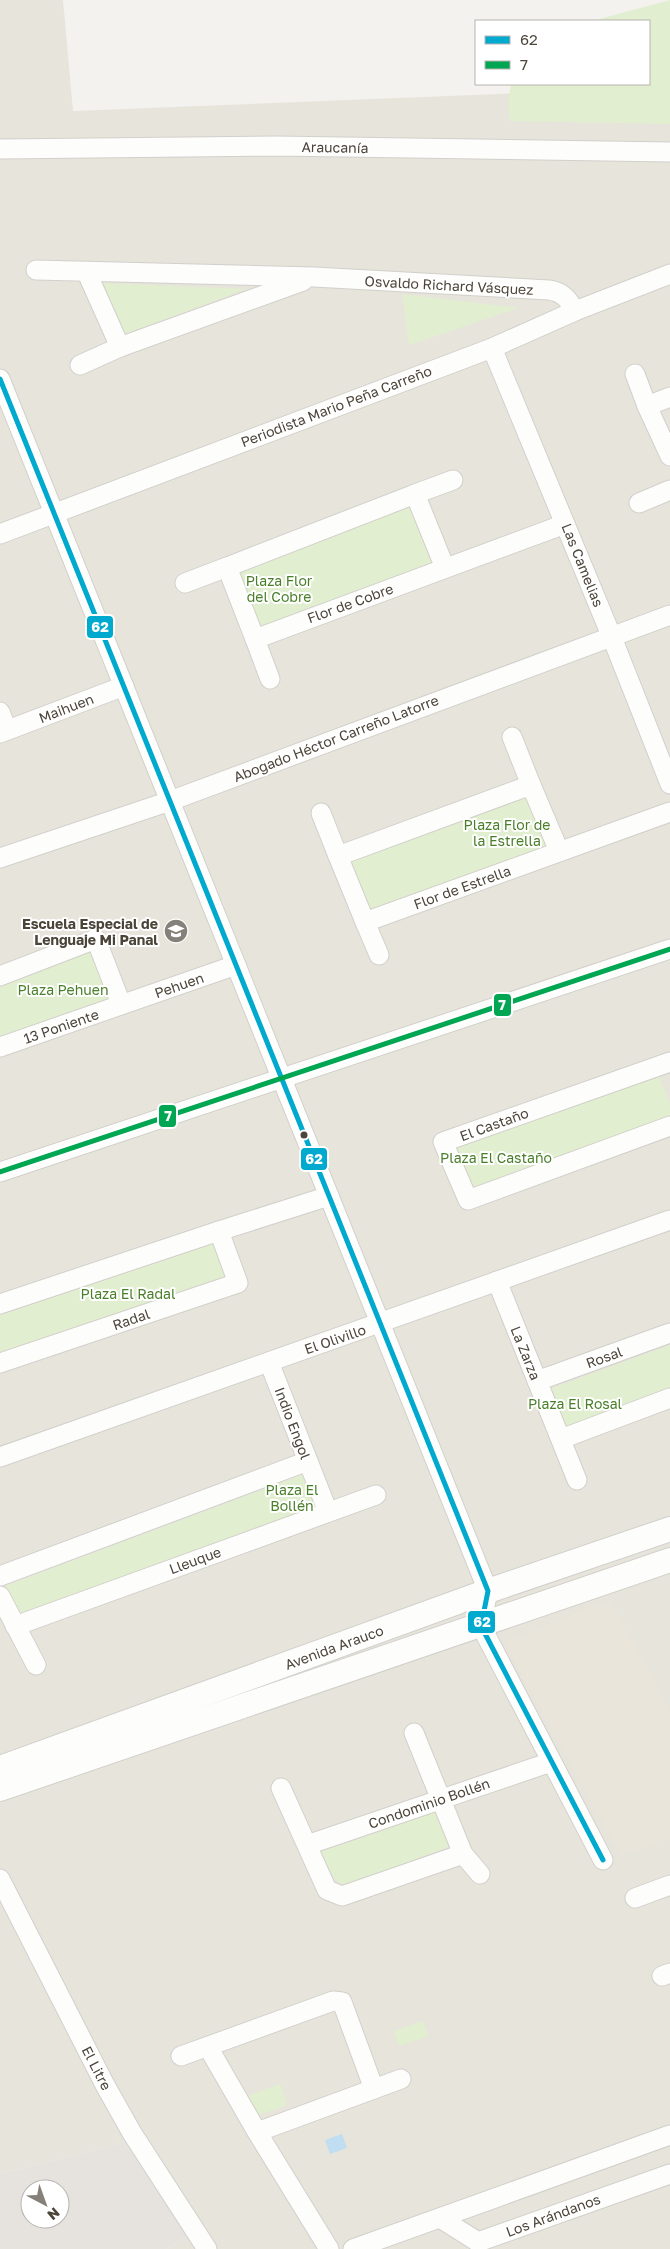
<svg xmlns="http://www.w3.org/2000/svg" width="670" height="2249" viewBox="0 0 670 2249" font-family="'Golos Text',sans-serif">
<rect width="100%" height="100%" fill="#f4f2ee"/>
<polygon fill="#e7e4dc" points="0,0 63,0 73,111 670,87 670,2249 166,2249 188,2236 125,2142 0,2174"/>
<path fill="#e6e2de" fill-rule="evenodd" d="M125,2142l63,94 -22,13h-166v-75zM30,2189h30v30h-30z"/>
<polygon fill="#eae5da" points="610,1600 670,1711 670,1838 621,1855 504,1642"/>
<g fill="#e1eecf">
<polygon points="670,0 670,124 510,121 508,102 511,84 649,84 649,21 592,21"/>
<polygon points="103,283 246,289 123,335"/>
<polygon points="402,294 518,308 409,345"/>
<polygon points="410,507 433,563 262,627 237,570"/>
<polygon points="526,795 547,847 368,910 349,862"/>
<polygon points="92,950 112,994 109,1003 0,1043 0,980"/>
<polygon points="659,1076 670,1104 670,1117 473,1190 453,1149"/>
<polygon points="215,1239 232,1284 0,1359 0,1310"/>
<polygon points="670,1345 670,1390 569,1429 559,1422 550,1389"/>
<polygon points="304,1474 316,1507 21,1614 5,1586"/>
<polygon points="439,1811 451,1846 343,1886 335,1879 320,1852"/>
<polygon points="423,2021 428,2036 399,2046 394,2031"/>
<polygon points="280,2084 287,2105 259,2115 247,2096"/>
</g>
<polygon fill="#c0ddf1" points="342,2134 347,2148 330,2154 325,2140"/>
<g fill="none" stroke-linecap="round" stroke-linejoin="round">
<g stroke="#d2d0cb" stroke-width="21">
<g id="minor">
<polyline points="0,149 276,146 670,152"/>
<path d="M36,270l278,7 235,13c14,2 19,9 26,21"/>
<polyline points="87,273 120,347"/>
<polyline points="492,348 611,635 670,784"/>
<polyline points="80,365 120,347 303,281"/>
<polyline points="635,374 647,406 670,456"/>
<polyline points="0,379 488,1591 481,1626 603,1860"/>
<polyline points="647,406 670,397"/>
<polyline points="415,494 453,480"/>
<polyline points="639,503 670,490"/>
<polyline points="0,534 492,348 575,311 670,274"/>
<polyline points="445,568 415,494 227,567 255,639 565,524"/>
<polyline points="185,583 227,567"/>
<polyline points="255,639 270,679"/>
<polyline points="0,712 7,730"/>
<polyline points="0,733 124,686"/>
<polyline points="512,737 531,785"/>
<polyline points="321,813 338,856"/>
<polyline points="559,851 531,785 338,856 365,922 670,812"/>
<polyline points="0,858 170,801 670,615"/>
<polyline points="365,922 379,955"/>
<polyline points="0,976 96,939 121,1004"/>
<polyline points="0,1047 236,965"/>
<polyline points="670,1062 443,1142 468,1200 670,1126"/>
<polyline points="0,1172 670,949"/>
<polyline points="219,1231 329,1196"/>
<polyline points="497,1281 577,1480"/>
<polyline points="0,1304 219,1231 238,1283 0,1363"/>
<polyline points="269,1362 328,1512"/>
<polyline points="537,1381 670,1333"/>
<polyline points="561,1439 670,1398"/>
<polyline points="0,1457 670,1220"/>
<polyline points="0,1576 308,1461"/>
<polyline points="0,1596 36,1665"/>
<polyline points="15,1626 376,1495"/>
<polyline points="414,1733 463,1854 480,1874"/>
<polyline points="281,1788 327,1890 342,1896 463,1854"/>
<polyline points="307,1845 551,1762"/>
<polyline points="0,1879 105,2085 132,2133 207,2249"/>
<polyline points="635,1898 670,1885"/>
<polyline points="662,1976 670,1973"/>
<polyline points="208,2047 257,2132 329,2249"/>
<polyline points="181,2056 333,2001 342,2002 374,2089"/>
<polyline points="257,2132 401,2079"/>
<polyline points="440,2218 478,2242"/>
<polyline points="478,2242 670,2174"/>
<polyline points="353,2249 670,2135"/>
</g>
</g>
<g stroke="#d2d0cb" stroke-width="26">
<g id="tertiary">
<polyline points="0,1768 488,1591 670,1529"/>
<polyline points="0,1789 670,1560"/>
</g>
</g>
<use href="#minor" stroke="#fdfdfc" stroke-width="19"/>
<use href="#tertiary" stroke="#fdfdfc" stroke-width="24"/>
<g stroke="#fff" stroke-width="9">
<polyline id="bus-1" points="0,379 488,1591 481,1626 603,1860"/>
</g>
<g stroke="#fff" stroke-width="9">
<polyline id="bus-2" points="0,1172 670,949"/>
</g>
<use href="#bus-1" stroke="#00a9ce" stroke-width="5"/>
<use href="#bus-2" stroke="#00a651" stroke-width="5"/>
</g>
<defs>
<g id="school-disc" transform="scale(1.25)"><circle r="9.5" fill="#868178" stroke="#fff"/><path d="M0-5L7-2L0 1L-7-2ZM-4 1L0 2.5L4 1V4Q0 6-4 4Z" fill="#fff"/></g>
</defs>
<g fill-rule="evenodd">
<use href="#school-disc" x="176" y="931"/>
</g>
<circle fill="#4b4439" stroke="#fff" stroke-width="2" cx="304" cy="1135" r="4.5"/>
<g text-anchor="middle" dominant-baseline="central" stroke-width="4" stroke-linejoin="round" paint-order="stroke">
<g font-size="14" fill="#4b4439" stroke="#fff">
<text transform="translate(335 147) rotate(1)">Araucanía</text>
<text transform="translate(449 285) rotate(3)">Osvaldo Richard Vásquez</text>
<text transform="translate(336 406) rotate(-21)">Periodista Mario Peña Carreño</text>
<text transform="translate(583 565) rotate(68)">Las Camelias</text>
<text transform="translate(350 603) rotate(-20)">Flor de Cobre</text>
<text transform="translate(66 708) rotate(-21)">Maihuen</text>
<text transform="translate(336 738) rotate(-21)">Abogado Héctor Carreño Latorre</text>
<text transform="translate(462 887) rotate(-20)">Flor de Estrella</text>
<text transform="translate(179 985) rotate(-19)">Pehuen</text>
<text transform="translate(61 1026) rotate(-19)">13 Poniente</text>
<text transform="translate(494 1124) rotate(-20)">El Castaño</text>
<text transform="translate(131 1319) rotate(-19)">Radal</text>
<text transform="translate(335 1339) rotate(-19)">El Olivillo</text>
<text transform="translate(526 1353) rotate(68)">La Zarza</text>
<text transform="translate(604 1357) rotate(-20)">Rosal</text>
<text transform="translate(293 1423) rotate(69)">Indio Engol</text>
<text transform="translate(195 1560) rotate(-20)">Lleuque</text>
<text transform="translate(334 1647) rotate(-20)">Avenida Arauco</text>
<text transform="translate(429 1803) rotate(-19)">Condominio Bollén</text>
<text transform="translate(97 2068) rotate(63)">El Litre</text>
<text transform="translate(553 2215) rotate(-20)">Los Arándanos</text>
</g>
<g font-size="14" fill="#4a7f2a" stroke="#fff">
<text x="279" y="580">Plaza Flor<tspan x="279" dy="16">del Cobre</tspan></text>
<text x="507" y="824">Plaza Flor de<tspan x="507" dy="16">la Estrella</tspan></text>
<text x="63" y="989">Plaza Pehuen</text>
<text x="496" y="1157">Plaza El Castaño</text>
<text x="128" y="1293">Plaza El Radal</text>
<text x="575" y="1403">Plaza El Rosal</text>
<text x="292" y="1489">Plaza El<tspan x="292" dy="16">Bollén</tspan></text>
</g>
<g font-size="14" font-weight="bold" fill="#4b4439" stroke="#fff" text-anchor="end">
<text x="158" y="923">Escuela Especial de<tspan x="158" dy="16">Lenguaje Mi Panal</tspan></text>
</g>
</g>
<g stroke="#fff" stroke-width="2">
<rect x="86" y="615" width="28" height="24" rx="5" fill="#00a9ce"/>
<rect x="493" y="993" width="19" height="24" rx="5" fill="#00a651"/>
<rect x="158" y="1104" width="19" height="24" rx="5" fill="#00a651"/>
<rect x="300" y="1147" width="28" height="24" rx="5" fill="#00a9ce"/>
<rect x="467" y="1610" width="29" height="24" rx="5" fill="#00a9ce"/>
</g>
<g font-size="14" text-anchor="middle" font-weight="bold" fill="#fff">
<text x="100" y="632">62</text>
<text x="502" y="1010">7</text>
<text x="168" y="1121">7</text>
<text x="314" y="1164">62</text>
<text x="482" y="1627">62</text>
</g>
<rect x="475" y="20" width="175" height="65" fill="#ffffff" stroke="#b7b4b0"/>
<rect x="485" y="36" width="25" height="8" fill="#00a9ce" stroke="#b7b4b0"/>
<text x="520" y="45" font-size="15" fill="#4b4439">62</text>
<rect x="485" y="61" width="25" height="8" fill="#00a651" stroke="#b7b4b0"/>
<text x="520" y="70" font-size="15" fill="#4b4439">7</text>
<g transform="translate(45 2204) rotate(139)"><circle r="24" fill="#ffffff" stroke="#b7b4b0"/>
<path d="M0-4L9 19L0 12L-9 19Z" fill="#868178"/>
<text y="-8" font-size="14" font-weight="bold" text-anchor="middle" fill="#4b4439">N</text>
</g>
</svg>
